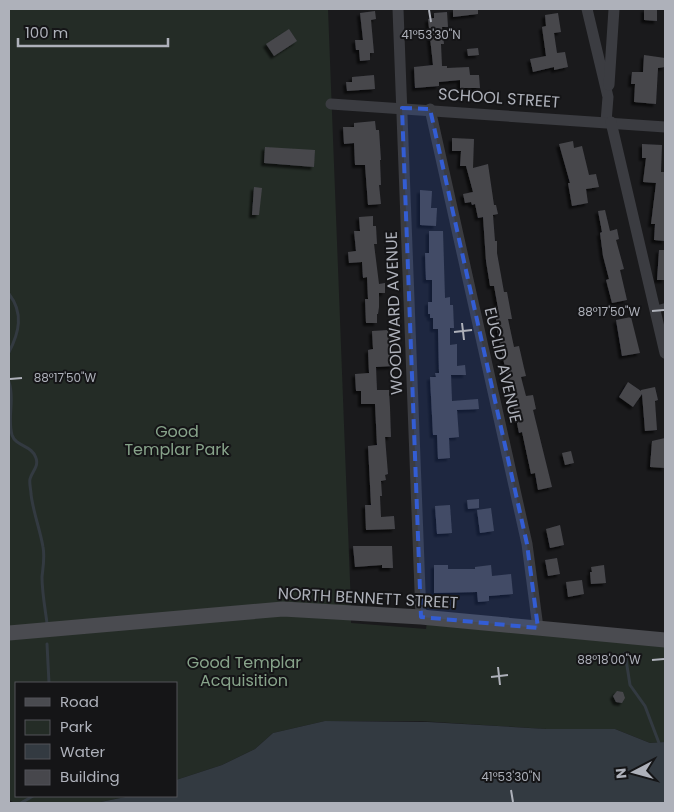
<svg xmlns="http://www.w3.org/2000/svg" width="674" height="812" viewBox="0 0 674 812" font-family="Poppins,sans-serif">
<defs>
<filter id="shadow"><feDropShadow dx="-3" dy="3" stdDeviation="1" flood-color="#0009"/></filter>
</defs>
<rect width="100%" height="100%" fill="#1a1a1c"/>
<polygon fill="#242c26" points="9,9 328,9 351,606 351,623 426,629 427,622 665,645 665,742 650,743 615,729 546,729 420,721 325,721 273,733 255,749 222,765 176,780 176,683 16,683 16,796 130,796 96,803 15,803 9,800"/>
<polygon fill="#333a41" points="325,721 428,722 546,729 615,729 650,743 665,742 665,803 96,803 130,796 176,796 176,780 222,765 255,749 273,733"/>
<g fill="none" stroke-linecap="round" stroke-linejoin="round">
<g stroke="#333a41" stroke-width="3">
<path d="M9,294c15,19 10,39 0,58"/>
<path d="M9,382c6,17 -2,36 3,53 4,12 20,10 24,23 3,9 -4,13 -6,21 -1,4 1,11 1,15 2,18 9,35 12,53 2,10 0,20 -1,30 0,15 3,31 5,46"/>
<polyline points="47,644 49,683"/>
<polyline points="625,653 630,685 645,706 659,743"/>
<polyline points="21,803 33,796"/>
</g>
</g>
<g fill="#47474c" filter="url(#shadow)">
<polygon points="453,9 478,9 478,14 453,17"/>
<polygon points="644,9 657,9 657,21 644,20"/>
<polygon points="375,11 376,19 371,20 374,53 370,53 370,60 360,61 359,50 356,50 355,40 363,40 360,13"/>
<polygon points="447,12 448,27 442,27 444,44 441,44 442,66 447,66 447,68 469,67 470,75 479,75 480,88 460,88 460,80 439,82 439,86 415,88 414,67 433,65 428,19 434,18 434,13"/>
<polygon points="558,13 561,32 554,33 557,53 565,52 568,67 554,70 554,67 533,72 530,59 546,56 542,27 546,26 545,15"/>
<polygon points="289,29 297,41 274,56 266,44"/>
<polygon points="478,48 479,55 468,56 467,49"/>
<polygon points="644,55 665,58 665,67 658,68 656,104 634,102 635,84 631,84 632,72 643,72"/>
<polygon points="374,75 375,89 347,91 346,82 352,82 352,77"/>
<polygon points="375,121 376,130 379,130 381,160 380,160 381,185 379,185 381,204 368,205 365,165 355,165 354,143 344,144 343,127 354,127 354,123"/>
<polygon points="452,138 474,139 473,168 488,164 494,205 496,205 498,214 493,215 495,241 497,241 497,253 504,292 507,292 512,319 508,319 514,347 519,346 524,368 526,376 521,377 526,396 533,395 536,409 533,410 552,487 538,490 535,473 531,474 522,432 519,433 497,330 498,329 494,309 498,308 494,286 490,286 486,261 483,217 478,218 475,204 472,205 471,202 465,203 463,194 473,192 466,166 460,166 461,151 452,151"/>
<polygon points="573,141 574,148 582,146 589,175 596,174 599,187 586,189 588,203 572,206 568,183 570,183 559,144"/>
<polygon points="642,144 662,145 661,172 665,172 665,241 654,240 655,224 651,224 656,183 643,182 646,158 642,158"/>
<polygon points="265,147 315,150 314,167 264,163"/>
<polygon points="254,187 262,188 259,215 252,215"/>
<polygon points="420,190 432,191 431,208 437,208 436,226 420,225"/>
<polygon points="605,210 610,231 617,229 619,239 616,240 624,269 620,270 627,300 612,303 606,280 609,279 603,256 600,233 602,232 598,211"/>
<polygon points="373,216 373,226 376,226 377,244 374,244 379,284 385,283 385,293 379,293 379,307 378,314 377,314 377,323 366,323 365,299 368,299 367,277 363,278 362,262 349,263 348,252 356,251 354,231 360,231 359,217"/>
<polygon points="429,231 443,231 445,298 450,297 450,305 453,305 454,328 450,328 450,345 457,344 457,366 465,365 466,375 451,375 452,401 478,399 479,409 457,410 459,437 449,438 450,458 438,459 437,435 433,435 430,377 436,377 435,373 439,373 438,329 433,329 433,318 430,318 430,314 428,314 428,302 432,302 432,280 426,280 425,253 429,253"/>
<polygon points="659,250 665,250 665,280 657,280"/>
<polygon points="631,317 640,353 622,356 616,320"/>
<polygon points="388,330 389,347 392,347 393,366 376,367 377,390 389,390 390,408 391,437 385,437 388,474 385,475 386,480 381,481 382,496 380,496 381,517 394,516 395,529 366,530 365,505 371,505 368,446 377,445 375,404 361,404 361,391 356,391 355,374 369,373 368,350 373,349 372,331"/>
<polygon points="628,382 641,391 641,390 655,387 658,400 655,401 657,430 645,431 642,394 633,407 619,397"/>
<polygon points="665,438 665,468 650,467 652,441"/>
<polygon points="571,451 574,463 565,465 562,453"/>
<polygon points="479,499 479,508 468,509 467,500"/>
<polygon points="450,505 452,533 437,534 435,506"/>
<polygon points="491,508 494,531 480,533 477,510"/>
<polygon points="560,525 564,545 550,548 546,529"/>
<polygon points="353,546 392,546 393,568 382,568 382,565 355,567"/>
<polygon points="557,558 560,574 548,576 545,560"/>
<polygon points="434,565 448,565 448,569 475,569 475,567 491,565 492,576 511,574 513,594 489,596 489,601 478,602 477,592 434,593"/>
<polygon points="604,565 606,583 591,584 590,572 592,572 591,567"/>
<polygon points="582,580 584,594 568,597 566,582"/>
<polygon points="617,691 623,692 625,698 622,703 616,702 613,696"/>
</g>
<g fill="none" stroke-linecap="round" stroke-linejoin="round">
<polyline stroke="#3b3c41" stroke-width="5.5" points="655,309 665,306"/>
<g stroke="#3b3c41" stroke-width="11">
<polyline points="398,9 421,617"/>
<polyline points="587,9 608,97 606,122"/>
<polyline points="609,85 614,9"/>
<polyline points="331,104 665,127"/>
<polyline points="430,109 527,544 538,628"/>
<polyline points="611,122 665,353"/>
</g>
<polyline stroke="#4a4b50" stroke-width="15" points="9,633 283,609 421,617 665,640"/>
</g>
<path fill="#335dd4" fill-opacity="0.2" stroke="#335dd4" stroke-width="4" stroke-dasharray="10 6" stroke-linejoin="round" d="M402,108l28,1 97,435 11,84 -117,-11z"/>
<path fill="none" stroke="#aeb1ba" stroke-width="2" d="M429,10l2,12M652,311l12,-1M462,323l2,17M454,332l18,-2M10,379l12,-1M652,660l12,-1M498,667l2,18M491,677l17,-2M511,790l2,12"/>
<g text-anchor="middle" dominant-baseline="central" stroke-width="4" stroke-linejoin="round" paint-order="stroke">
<g font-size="16" fill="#aeb1ba" stroke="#151517">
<text transform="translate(499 98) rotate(4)">SCHOOL STREET</text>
<text transform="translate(394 313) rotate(-92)">WOODWARD AVENUE</text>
<text transform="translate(503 365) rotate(77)">EUCLID AVENUE</text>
<text transform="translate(368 598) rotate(3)">NORTH BENNETT STREET</text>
</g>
<g font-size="16" fill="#87a38a" stroke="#151517">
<text x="177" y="431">Good<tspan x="177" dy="18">Templar Park</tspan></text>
<text x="244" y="662">Good Templar<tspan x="244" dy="18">Acquisition</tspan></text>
</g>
</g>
<g font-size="12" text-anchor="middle" fill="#aeb1ba" stroke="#151517" stroke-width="4" stroke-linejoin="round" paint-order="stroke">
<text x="431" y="39">41°53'30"N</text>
<text x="609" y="316">88°17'50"W</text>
<text x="65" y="382">88°17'50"W</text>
<text x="609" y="664">88°18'00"W</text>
<text x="511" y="781">41°53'30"N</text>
</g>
<rect width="674" height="812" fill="none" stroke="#aeb1ba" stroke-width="20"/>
<rect x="15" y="682" width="162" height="115" fill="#151517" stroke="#525358"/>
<rect x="25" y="698" width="25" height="8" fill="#4a4b50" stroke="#525358"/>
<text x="60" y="707" font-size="15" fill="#aeb1ba">Road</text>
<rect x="25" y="720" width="25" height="15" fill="#242c26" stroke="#525358"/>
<text x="60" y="732" font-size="15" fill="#aeb1ba">Park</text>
<rect x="25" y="744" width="25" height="15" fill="#333a41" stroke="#525358"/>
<text x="60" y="757" font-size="15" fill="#aeb1ba">Water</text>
<rect x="25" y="770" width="25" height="15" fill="#47474c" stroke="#525358"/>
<text x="60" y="782" font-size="15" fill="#aeb1ba">Building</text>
<g transform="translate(634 772) rotate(264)" stroke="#151517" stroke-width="4" paint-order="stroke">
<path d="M0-4L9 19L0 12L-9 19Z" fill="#aeb1ba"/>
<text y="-8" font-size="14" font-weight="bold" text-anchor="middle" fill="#aeb1ba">N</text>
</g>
<path d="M18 38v8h150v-8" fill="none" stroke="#aeb1ba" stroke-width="2.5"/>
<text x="25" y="38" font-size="15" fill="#aeb1ba" stroke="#151517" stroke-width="4" paint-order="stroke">100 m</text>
</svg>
